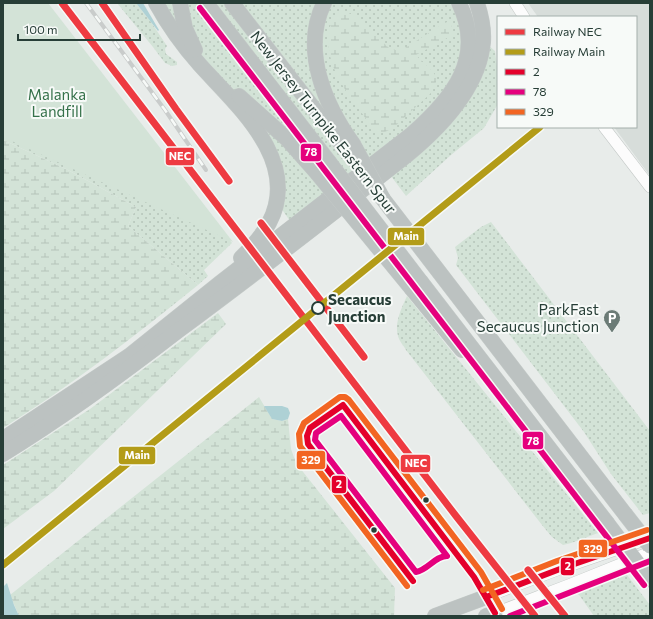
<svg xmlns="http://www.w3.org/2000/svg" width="653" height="619" viewBox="0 0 653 619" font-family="Commissioner,sans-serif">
<defs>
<pattern id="grass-dots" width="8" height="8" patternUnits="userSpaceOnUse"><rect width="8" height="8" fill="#d3e3d7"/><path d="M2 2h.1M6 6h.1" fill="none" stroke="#b5c4b9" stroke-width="1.8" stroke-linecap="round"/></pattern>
<pattern id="wetland-marsh" width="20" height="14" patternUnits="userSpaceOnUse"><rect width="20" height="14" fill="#d3e3d7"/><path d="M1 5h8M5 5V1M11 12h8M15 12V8" fill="none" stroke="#b5c4b9"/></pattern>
</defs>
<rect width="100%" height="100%" fill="#e8ecea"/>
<polygon fill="#d7ddda" points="528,3 650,3 650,176 614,127 636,127 636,17 538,17"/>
<g fill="url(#grass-dots)">
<polygon points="3,3 47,3 232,243 204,270 208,276 198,285 128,226 136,207 66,169 3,140"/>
<polygon points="117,3 136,3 151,22 167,46 165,49 166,54 177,62 177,65 172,66 165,63 153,47"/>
<polygon points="160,3 450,3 459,20 495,51 498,74 498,104 484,128 451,155 406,196 375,155 290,221 281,208 279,162"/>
<polygon points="491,222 650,431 650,513 643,515 611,474 584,432 456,265 458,258 455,247 481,227"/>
<path d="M407,296l191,237 -27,10 -8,2 -11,-8 -10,-12 -136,-175c-2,-4 -7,-9 -8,-14 -4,-13 4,-29 9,-40z"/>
<polygon points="624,571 650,605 650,616 594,616 577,592"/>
</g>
<g fill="url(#wetland-marsh)">
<path d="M341,11l13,4 35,33 8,2 8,-2 38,-24 4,-2 4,2 1,7 -1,4 -7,5 -28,15c11,14 30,18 14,39l-37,34 -10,5 -8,-1c-19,-30 -51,-60 -46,-98 1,-11 4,-17 12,-23z"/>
<path d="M3,140l63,29 70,38 -8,19 70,59c-63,51 -126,100 -195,143z"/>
<polygon points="218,313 226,324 54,491 3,529 3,465 90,409"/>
<polygon points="259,397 272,419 282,421 288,419 291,449 296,463 395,588 394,616 19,616 10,595"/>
</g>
<polygon fill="#d3e3d7" points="3,3 48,3 233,242 3,137"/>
<g fill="#aed1d5">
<polygon points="136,3 143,3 159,30 158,31"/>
<polygon points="264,406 282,406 288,408 290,413 288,419 282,421 272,419"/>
<polygon points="7,583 14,605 19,616 3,616 3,587"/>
</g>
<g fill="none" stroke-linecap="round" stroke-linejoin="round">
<g stroke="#c4c9c7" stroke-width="12">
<g id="secondary">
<polyline points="515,3 524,17"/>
<polyline points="604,127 650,187"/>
<polyline points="486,597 560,569 650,538"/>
<polyline points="495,613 571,584 650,552"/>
</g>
</g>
<g stroke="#c4cac8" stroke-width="16">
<g id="highway">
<path d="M156,3c12,22 27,43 44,62 36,40 102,96 69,158 -7,13 -18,25 -28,35"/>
<polyline points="180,3 185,28 195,50"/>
<polyline points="206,3 329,162"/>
<polyline points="232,3 346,150"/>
<path d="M324,3c-23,47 1,102 29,141"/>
<polyline points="239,96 287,139 317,173"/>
<polyline points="383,199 625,514"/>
<polyline points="421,282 607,523"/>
<polyline points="412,289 462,350"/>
<path d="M3,439l126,-83 91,-73 192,-149c40,-35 74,-76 47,-131"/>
<path d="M3,454c62,-38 119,-80 176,-124 77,-57 153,-116 228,-175 34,-28 72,-67 76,-113 1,-13 -2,-27 -6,-39"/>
<polyline points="435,616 486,597"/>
<polyline points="486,616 495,613"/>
</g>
</g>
<use href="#secondary" stroke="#fcfcfc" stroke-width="11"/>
<use href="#highway" stroke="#bcc2c1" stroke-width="15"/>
<g stroke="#c9cccb" stroke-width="4">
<polyline id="rail" points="86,3 165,110 206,170"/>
</g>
<use href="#rail" stroke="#f7faf8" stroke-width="2.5" stroke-dasharray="8" stroke-linecap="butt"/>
<g stroke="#c4cac8" stroke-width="16" stroke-linecap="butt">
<g id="highway-bridge">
<polyline points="353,144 383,199"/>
<polyline points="329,162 421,282"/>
<polyline points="317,173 412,289"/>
<polyline points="625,514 650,546"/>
<polyline points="607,523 650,580"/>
</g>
</g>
<use href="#highway-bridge" stroke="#bcc2c1" stroke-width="15"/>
<g stroke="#f7faf8" stroke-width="9">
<g id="bus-1">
<polyline points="413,581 308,444 307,436 310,428 343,405 474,577 495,613"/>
<polyline points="486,597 560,569 650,538"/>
</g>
</g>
<g stroke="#f7faf8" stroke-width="9">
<g id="bus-2">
<polyline points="200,8 644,585"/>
<path d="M341,416l106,140c-12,0 -19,14 -31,16l-101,-132 1,-7z"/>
<polyline points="510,616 650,561"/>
</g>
</g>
<g stroke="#f7faf8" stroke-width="9">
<g id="bus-3">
<polyline points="407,586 300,446 299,434 304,423 340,397 345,397 349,400 481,572 502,609"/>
<polyline points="483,590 557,561 647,530"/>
</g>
</g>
<use href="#bus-1" stroke="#e4002b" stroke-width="6"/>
<use href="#bus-2" stroke="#e5007d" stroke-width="6"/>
<use href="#bus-3" stroke="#f26522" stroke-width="6"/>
<g stroke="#f7faf8" stroke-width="10">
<g id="rail-1">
<polyline points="62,3 456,516 535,616"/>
<polyline points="102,3 176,109 229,181"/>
<polyline points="261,223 364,357"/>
<polyline points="528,570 565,616"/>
</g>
</g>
<g stroke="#f7faf8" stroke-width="10">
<polyline id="rail-2" points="3,565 540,127"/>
</g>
<use href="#rail-1" stroke="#ee3a41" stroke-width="7"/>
<use href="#rail-2" stroke="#b39c18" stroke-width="7"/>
</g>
<defs>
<g id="parking-pin" transform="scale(0.9)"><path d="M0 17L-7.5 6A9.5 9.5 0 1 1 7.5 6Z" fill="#6b7b76" stroke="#f7faf8"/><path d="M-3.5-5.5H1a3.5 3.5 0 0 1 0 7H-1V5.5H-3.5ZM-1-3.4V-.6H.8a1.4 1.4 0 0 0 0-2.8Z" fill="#fff"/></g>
</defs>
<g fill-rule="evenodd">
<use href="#parking-pin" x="612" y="318"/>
</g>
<circle fill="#f7faf8" stroke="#273e37" stroke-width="2" cx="318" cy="308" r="6"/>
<g fill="#273e37" stroke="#f7faf8" stroke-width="1.5">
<circle cx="426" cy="500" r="3.5"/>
<circle cx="374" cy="530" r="3.5"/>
</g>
<g text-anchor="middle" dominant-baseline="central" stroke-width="4" stroke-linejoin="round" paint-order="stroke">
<g font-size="15" fill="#35714a" stroke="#f7faf8">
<text x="57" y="94">Malanka<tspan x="57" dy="17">Landfill</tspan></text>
</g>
<g font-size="15" fill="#273e37" stroke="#f7faf8">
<text transform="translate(324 122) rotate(52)">New Jersey Turnpike Eastern Spur</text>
</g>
<g font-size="15" font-weight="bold" fill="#273e37" stroke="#f7faf8" text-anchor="start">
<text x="328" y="299">Secaucus<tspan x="328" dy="17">Junction</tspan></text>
</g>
<g font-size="15" fill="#273e37" stroke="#f7faf8" text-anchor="end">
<text x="599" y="309">ParkFast<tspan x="599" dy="17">Secaucus Junction</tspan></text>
</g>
</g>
<g stroke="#f7faf8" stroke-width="1.5">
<rect x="300" y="143" width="22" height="19" rx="4" fill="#e5007d"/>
<rect x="165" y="147" width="30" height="19" rx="4" fill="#ee3a41"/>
<rect x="387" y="227" width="38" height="19" rx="4" fill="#b39c18"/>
<rect x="522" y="431" width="22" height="19" rx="4" fill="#e5007d"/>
<rect x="118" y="446" width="38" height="19" rx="4" fill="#b39c18"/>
<rect x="296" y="450" width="30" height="20" rx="4" fill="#f26522"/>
<rect x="400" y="454" width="31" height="19" rx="4" fill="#ee3a41"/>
<rect x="331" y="475" width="16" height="19" rx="4" fill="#e4002b"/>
<rect x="578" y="539" width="30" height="19" rx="4" fill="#f26522"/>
<rect x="560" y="557" width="15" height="19" rx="4" fill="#e4002b"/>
</g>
<g font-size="11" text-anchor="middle" font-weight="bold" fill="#fff">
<text x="311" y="156">78</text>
<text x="180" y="160">NEC</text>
<text x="406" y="240">Main</text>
<text x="533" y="445">78</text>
<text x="137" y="459">Main</text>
<text x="311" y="464">329</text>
<text x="416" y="467">NEC</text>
<text x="339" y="488">2</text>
<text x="593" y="553">329</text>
<text x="568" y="570">2</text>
</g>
<rect width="653" height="619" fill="none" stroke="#273e37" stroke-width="8"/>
<rect x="497" y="16" width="140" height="112" fill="#f7faf8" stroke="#a4afab"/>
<rect x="505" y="29" width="20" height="6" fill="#ee3a41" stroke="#a4afab"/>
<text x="533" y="36" font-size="12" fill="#273e37">Railway NEC</text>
<rect x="505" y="49" width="20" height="6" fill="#b39c18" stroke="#a4afab"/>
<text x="533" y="56" font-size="12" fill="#273e37">Railway Main</text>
<rect x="505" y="69" width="20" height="6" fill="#e4002b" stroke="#a4afab"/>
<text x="533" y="76" font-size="12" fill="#273e37">2</text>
<rect x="505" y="89" width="20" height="6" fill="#e5007d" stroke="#a4afab"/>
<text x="533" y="96" font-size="12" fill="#273e37">78</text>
<rect x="505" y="109" width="20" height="6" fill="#f26522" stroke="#a4afab"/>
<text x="533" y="116" font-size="12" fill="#273e37">329</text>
<path d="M18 34v6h122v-6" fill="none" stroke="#273e37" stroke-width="2"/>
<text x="24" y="34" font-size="12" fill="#273e37" stroke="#f7faf8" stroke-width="3" paint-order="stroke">100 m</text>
</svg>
